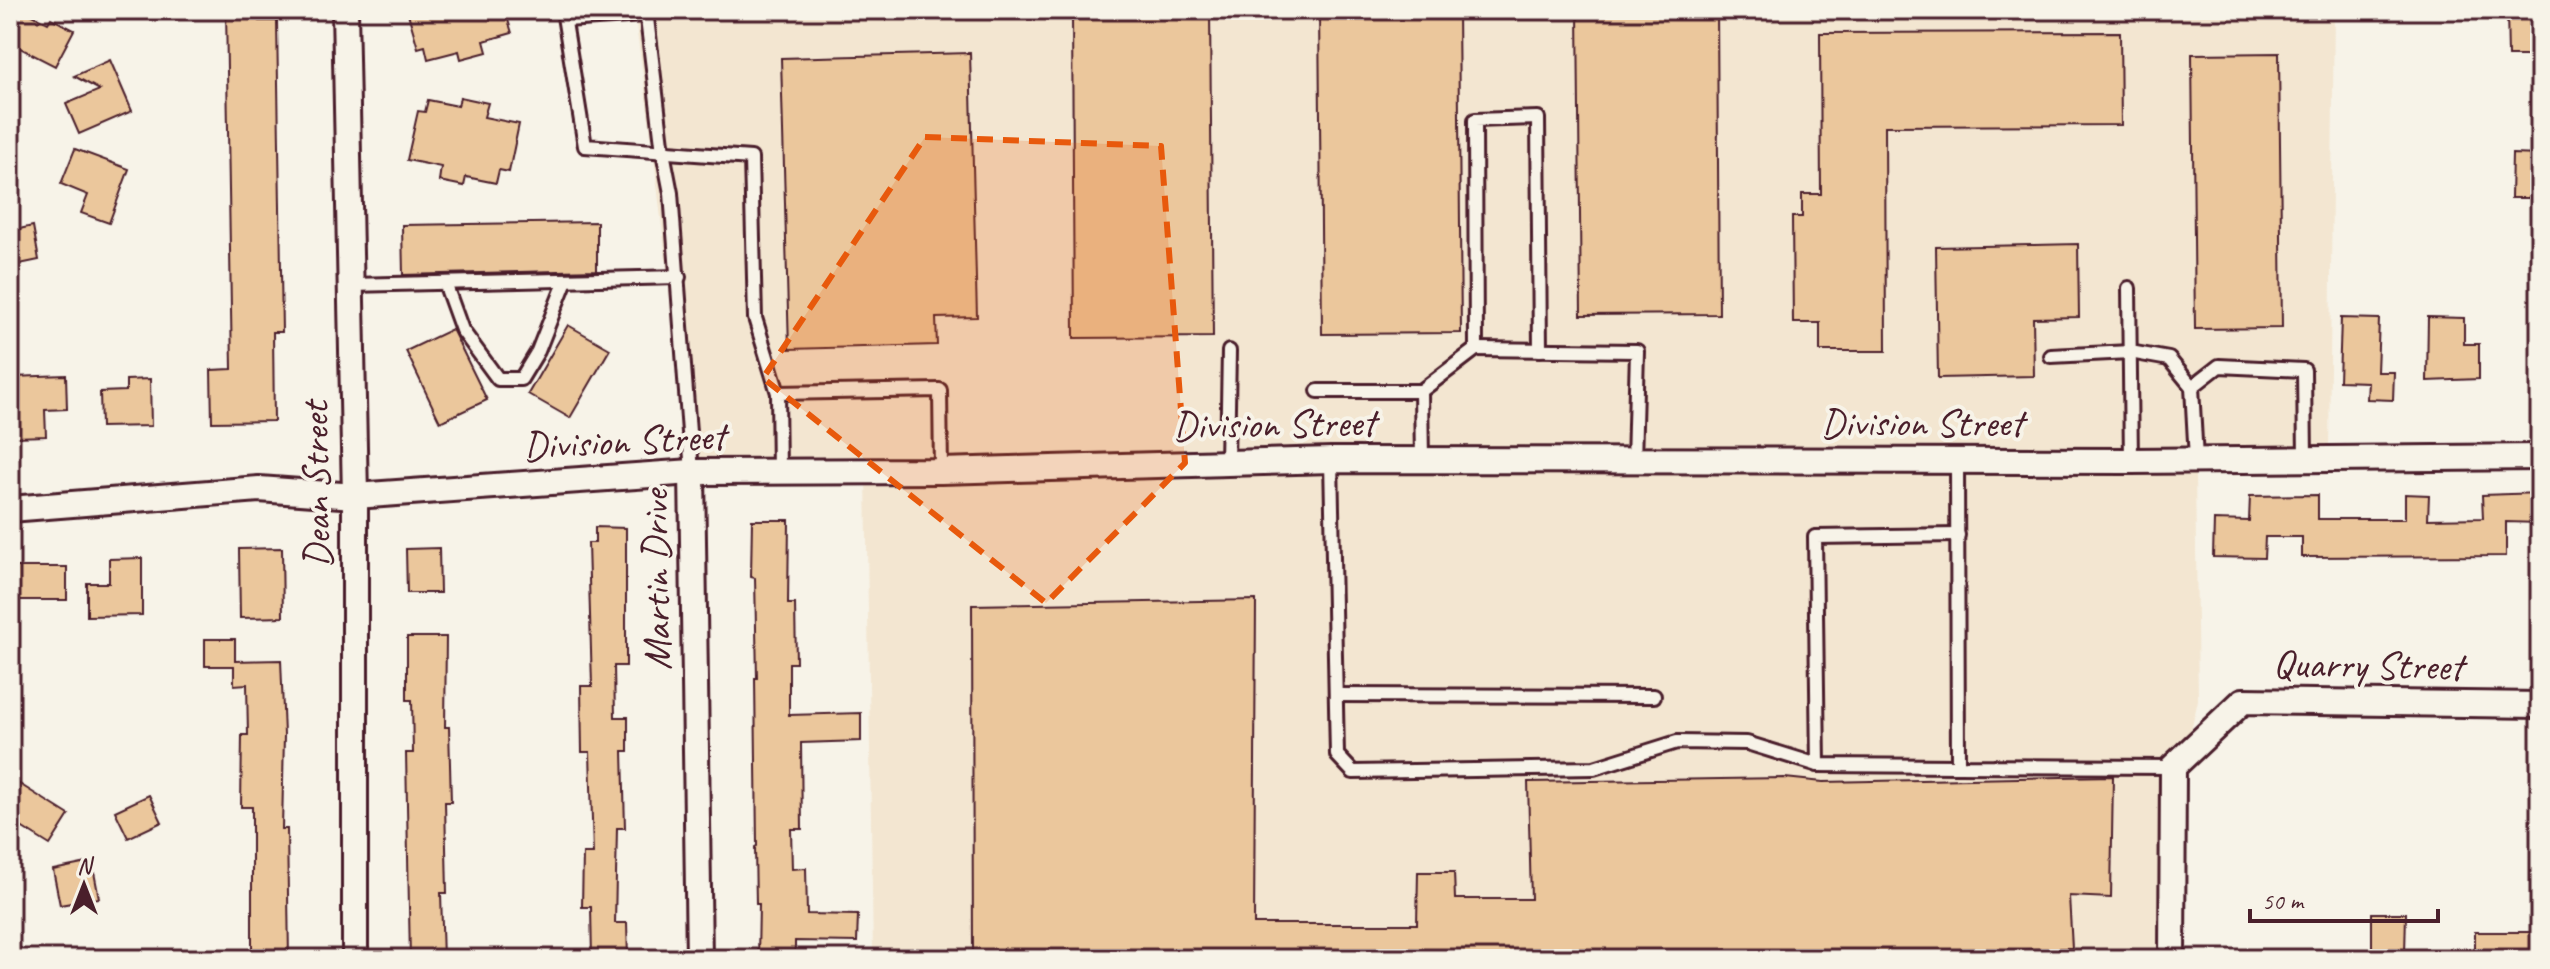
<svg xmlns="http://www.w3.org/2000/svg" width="2550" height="969" viewBox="0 0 2550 969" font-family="Caveat,sans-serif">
<rect width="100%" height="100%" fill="#f7f3e8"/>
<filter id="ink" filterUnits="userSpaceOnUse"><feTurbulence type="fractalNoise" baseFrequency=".0125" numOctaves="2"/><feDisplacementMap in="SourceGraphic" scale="16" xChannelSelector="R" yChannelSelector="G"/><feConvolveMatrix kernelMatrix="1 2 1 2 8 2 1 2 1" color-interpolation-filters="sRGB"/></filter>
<g filter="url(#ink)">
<polygon fill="#f3e6d1" points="634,10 2334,10 2329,453 2195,470 2198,700 2182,771 2170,959 873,959 866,474 691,476 652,141"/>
<g fill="#ebc79c" stroke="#4a1f2b" stroke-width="2">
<polygon points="10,10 23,10 48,23 51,18 74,30 55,66 10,43"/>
<polygon points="226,10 259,10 259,21 277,21 282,332 273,332 274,421 212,422 211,370 232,369"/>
<polygon points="407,10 505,10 512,33 484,41 487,52 461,59 459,51 428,59 425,46 418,48"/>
<polygon points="1319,10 1458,10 1461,333 1322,334"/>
<polygon points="1578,10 1717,10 1719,314 1581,315"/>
<polygon points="2507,10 2540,10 2540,56 2508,56"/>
<polygon points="1210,13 1213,337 1074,338 1072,15"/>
<polygon points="2120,32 2121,125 1885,126 1886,351 1820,351 1820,323 1793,323 1792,217 1802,217 1802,194 1821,194 1820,33"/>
<polygon points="970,53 977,317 936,318 937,345 789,349 781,58"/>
<polygon points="2279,53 2282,328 2195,329 2192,54"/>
<polygon points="110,60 132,111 79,134 66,104 100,90 74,76"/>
<polygon points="460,97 488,103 484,117 519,124 509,172 499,170 496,183 466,177 464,186 439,181 441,167 407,160 418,111 425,112 428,100 458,106"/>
<polygon points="75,149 129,169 109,223 81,213 88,195 61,184"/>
<polygon points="2512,154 2540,155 2540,198 2511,198"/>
<polygon points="597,222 597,270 403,275 402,225"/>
<polygon points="33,226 39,260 10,266 10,231"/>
<polygon points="2078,244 2079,317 2033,318 2034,376 1938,378 1936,247"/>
<polygon points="2428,317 2464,318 2464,344 2479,344 2479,379 2427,381"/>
<polygon points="2341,318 2379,319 2377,372 2394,372 2393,400 2367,399 2368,382 2339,381"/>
<polygon points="568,325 610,349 570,418 528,394"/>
<polygon points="452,329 487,400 440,422 406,351"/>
<polygon points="66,375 67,409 45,410 46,436 14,437 12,377"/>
<polygon points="150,379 151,426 101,427 100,392 126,391 126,380"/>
<polygon points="2540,493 2540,523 2506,522 2506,556 2302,557 2302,537 2265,537 2264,558 2213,557 2214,520 2249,521 2250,496 2318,495 2318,519 2405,519 2405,494 2429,495 2428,519 2483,518 2482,495"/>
<polygon points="752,520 789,520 788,604 795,604 796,663 789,663 789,715 861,713 861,741 801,743 802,829 791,829 792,869 806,868 807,914 858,915 857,942 795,941 795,959 758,959 759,904 756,904 755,847 757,846 755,678 757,678 755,578 751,577"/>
<polygon points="595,527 626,528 626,666 614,666 615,717 628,717 628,751 623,751 625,828 617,828 615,923 627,923 628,959 592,959 591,907 582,907 583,854 593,854 590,752 582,752 581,686 592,686 588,543 595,543"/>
<polygon points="282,548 283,617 240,618 239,549"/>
<polygon points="439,548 440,593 407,593 406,549"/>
<polygon points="142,558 142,615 87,616 87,583 109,583 109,559"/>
<rect x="10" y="567" width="57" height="33"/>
<polygon points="1256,600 1254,924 1417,924 1418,872 1454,872 1455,899 1531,899 1528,782 1785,778 1823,782 2113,776 2111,898 2069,896 2072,948 1950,953 1950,959 973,959 972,605"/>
<polygon points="407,637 446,637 445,727 449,727 451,802 445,802 447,893 441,893 443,959 410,959 406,753 413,753 412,700 407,700"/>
<polygon points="205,639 235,639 235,661 281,660 284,735 282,829 287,829 289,959 252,959 252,807 241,807 242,735 248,735 247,684 234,685 234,666 205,666"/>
<polygon points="10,778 69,815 50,845 10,820"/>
<polygon points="149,795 162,822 128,838 115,811"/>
<polygon points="92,862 99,898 60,905 53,870"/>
<polygon points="2372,913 2406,913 2405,954 2372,954"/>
<rect x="2475" y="932" width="65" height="27"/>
</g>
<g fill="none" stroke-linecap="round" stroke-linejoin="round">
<g stroke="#4a1f2b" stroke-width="18">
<g id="service">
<polyline points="563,10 585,146 751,158 755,318 778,393"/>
<polyline points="646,10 663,152 671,193 692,472"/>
<polyline points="565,20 646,15"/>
<polyline points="445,283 462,330 498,379 521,379 538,351 566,280"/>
<polyline points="351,285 679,277"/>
<polyline points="2129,288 2131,461"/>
<polyline points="1476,349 1637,351 1634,462"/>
<polyline points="2051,356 2130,352 2169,359 2192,387 2196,460"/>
<polyline points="2192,387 2219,366 2304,370 2305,459"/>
<polyline points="1318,391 1421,391 1422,461"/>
<polyline points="1421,391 1476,349 1475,120 1538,118 1540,350"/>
<polyline points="1331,460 1337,755 1353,772 1594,768 1677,742 1747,743 1818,765 1958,766"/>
<polyline points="1957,460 1958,766 2173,767"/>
<polyline points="1227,462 1229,351"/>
<polyline points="779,472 778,393 940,390 941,471"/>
<polyline points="1336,695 1654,696"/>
<polyline points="1818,765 1815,537 1958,535"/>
</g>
</g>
<g stroke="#4a1f2b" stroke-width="30">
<g id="minor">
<polyline points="345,10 355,496 355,959"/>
<polyline points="692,472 699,959"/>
<polyline points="10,509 259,489 355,496 692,472 941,471 1331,460 2131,461 2540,457"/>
<polyline points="2172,959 2173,767 2243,701 2540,705"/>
</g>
</g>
<use href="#service" stroke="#f7f3e8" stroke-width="12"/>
<use href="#minor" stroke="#f7f3e8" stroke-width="24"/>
</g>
</g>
<path fill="#e8590c" fill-opacity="0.2" stroke="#e8590c" stroke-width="6" stroke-dasharray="16 10" stroke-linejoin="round" d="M925,137l236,9 24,317 -139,140 -283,-225z"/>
<g text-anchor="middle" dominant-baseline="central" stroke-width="8" stroke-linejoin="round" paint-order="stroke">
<g font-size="40" fill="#4a1f2b" stroke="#f7f3e8">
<text x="1922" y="423">Division Street</text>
<text transform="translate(1274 424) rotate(-1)">Division Street</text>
<text transform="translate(624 441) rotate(-3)">Division Street</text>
<text transform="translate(316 485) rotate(-91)">Dean Street</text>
<text transform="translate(656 580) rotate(-91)">Martin Drive</text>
<text transform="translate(2368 665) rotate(1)">Quarry Street</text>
</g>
</g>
<rect width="2550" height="969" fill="none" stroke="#f7f3e8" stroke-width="40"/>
<rect x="20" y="20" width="2510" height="929" fill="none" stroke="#4a1f2b" stroke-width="3" filter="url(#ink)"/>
<g transform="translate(84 885)" stroke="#f7f3e8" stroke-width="6" paint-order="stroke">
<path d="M0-6L14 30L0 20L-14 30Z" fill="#4a1f2b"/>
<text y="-12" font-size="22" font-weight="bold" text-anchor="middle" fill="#4a1f2b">N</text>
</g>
<path d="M2250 909v12h188v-12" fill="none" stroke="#4a1f2b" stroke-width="4"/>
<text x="2262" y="909" font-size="24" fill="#4a1f2b" stroke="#f7f3e8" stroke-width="6" paint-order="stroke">50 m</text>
</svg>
